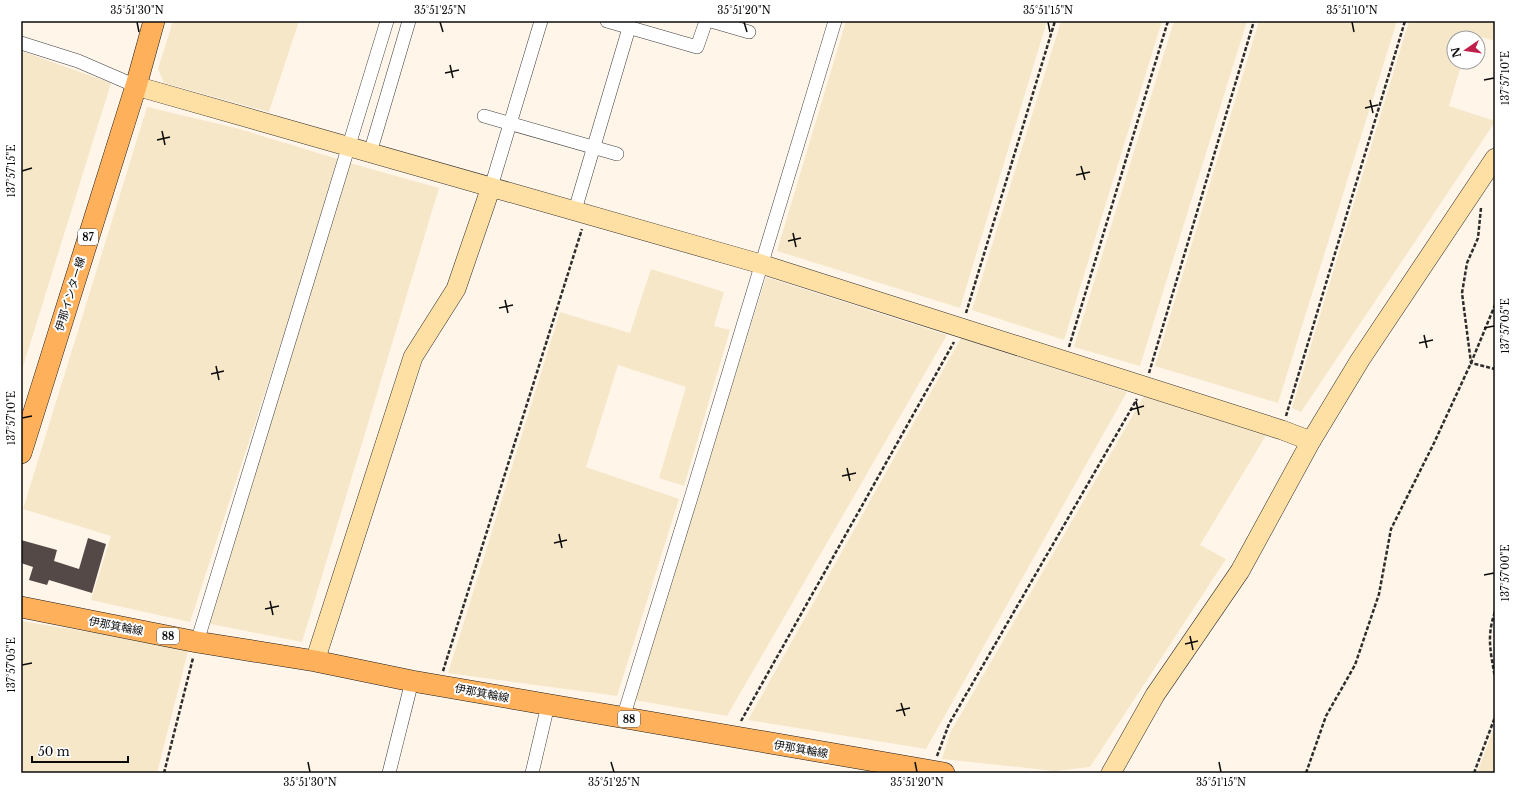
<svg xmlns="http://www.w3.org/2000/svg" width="1516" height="794" viewBox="0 0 1516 794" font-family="'Libre Baskerville','Noto Sans JP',serif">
<rect width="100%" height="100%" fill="#fff6e9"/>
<g fill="#f6e7c9">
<polygon points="173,21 299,21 269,112 164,83 158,69"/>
<polygon points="846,21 1047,21 960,308 777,251"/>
<polygon points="1061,21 1162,21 1064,340 972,310"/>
<polygon points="1174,21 1247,21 1140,366 1074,347"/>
<polygon points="1259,21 1397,21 1278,403 1155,366"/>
<polygon points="1409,21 1495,21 1495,41 1471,34 1469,38 1454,38 1454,62 1462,62 1449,106 1495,121 1495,122 1301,412 1292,408"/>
<polygon points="21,51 111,83 21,373"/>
<polygon points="147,107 236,128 341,160 190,622 91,600 111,536 23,509"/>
<polygon points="346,162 439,188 302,642 206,623"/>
<polygon points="651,269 724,292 714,326 730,330 684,486 659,478 686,387 618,365 586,467 679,499 617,696 448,673 560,312 630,333"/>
<polygon points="766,277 947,335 727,716 634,700"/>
<polygon points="961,338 1127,392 926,749 748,720"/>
<polygon points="1145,394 1268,432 1200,545 1226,559 1090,767 1055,771 942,759 950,733"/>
<polygon points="21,621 95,633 188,651 157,773 21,773"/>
<polygon points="1495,725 1495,773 1477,773"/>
</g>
<polygon fill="#544947" points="88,538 106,544 92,593 49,580 47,585 29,580 33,567 21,563 21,540 57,550 54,561 79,569"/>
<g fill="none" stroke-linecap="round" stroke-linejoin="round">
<g stroke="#3e3e3e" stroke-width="14">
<g id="street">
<polyline points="607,21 697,47 706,21"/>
<polyline points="711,21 749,32"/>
<polyline points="21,43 78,61 136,86"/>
<polyline points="484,116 617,154"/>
<polyline points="370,153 409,21"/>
<polyline points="491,187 541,21"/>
<polyline points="575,210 629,28"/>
<polyline points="197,642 387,21"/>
<polyline points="623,718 690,501 835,21"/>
<polyline points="389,773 412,681"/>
<polyline points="532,773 548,705"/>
</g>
</g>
<g stroke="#2d2d2d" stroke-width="20">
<g id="secondary">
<polyline points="136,86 761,264 1282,430 1311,441"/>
<polyline points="315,661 413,357 456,289 491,187"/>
<polyline points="1111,773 1155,695 1240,571 1311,441 1360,360 1495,158"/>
</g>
</g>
<g stroke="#1c1c1c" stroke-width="22">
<g id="primary">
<polyline points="21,453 136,86 154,21"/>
<polyline points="21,607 197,642 315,661 412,681 944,773"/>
</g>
</g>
<g stroke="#2d2d2d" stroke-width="2.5" stroke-dasharray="4 2" stroke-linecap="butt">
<polyline points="1481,208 1478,238 1467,263 1462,293 1471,363 1495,369"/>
<polyline points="966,313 1055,21"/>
<polyline points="1069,347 1168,21"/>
<polyline points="1149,373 1254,21"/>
<polyline points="1286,416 1405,21"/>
<path d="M1495,612c-9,25 -4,41 0,66"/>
<polyline points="443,671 582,229"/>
<polyline points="741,721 954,342"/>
<polyline points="937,756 949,724 1137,399"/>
<polyline points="164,773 193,658"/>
<polyline points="1306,773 1326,716 1355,665 1379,594 1391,529 1434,443 1471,363 1495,305"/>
<polyline points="1474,773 1495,717"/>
</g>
<use href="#street" stroke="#fff" stroke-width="13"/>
<use href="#secondary" stroke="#ffe0a4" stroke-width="19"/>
<use href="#primary" stroke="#feb05a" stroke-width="21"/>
</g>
<path fill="none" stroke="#0b0b0b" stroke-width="1.5" d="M137,22l2,10M440,22l3,10M744,22l3,10M1048,22l2,10M1352,22l2,10M450,65l3,13M445,73l14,-3M1484,80l10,-2M1370,100l3,13M1365,108l13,-3M162,131l3,14M157,140l13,-3M1081,166l4,14M22,171l10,-3M1076,175l14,-3M793,233l3,14M788,241l13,-3M505,300l3,13M499,308l14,-3M1484,328l10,-2M1424,335l3,13M1419,343l14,-3M216,366l3,14M211,374l13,-3M1136,401l3,14M1130,410l14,-4M22,418l10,-2M847,468l3,13M842,476l14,-3M559,534l3,14M554,543l13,-3M1484,575l10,-2M270,601l3,14M265,609l14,-3M1190,636l3,14M1185,644l13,-3M22,665l10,-2M901,703l4,13M896,711l14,-3M308,762l2,10M611,762l3,10M915,762l2,10M1219,762l2,10"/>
<g text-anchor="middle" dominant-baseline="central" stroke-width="4" stroke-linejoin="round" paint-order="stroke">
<g fill="#fff" stroke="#545454" stroke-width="1">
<rect x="78" y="229" width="20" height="16" rx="3"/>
<rect x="157" y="628" width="22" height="16" rx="3"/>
<rect x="618" y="711" width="22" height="16" rx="3"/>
</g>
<g font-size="10" font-weight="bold" fill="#0b0b0b">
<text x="88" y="237">87</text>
<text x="168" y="636">88</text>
<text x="629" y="719">88</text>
</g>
<g font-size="11" fill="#0b0b0b" stroke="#fff">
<text transform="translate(70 294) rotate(-73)">伊那インター線</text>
<text transform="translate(116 626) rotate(11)">伊那箕輪線</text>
<text transform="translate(482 693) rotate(11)">伊那箕輪線</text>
<text transform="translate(801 749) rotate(10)">伊那箕輪線</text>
</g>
</g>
<rect width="1516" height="794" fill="none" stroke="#ffffff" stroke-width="44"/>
<g transform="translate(1466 50) rotate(257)"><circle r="19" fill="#ffffff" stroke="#9d9d9d"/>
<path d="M0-3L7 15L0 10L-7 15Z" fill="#c01e4b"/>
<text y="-6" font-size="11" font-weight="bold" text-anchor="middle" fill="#0b0b0b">N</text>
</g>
<path d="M32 756v6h96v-6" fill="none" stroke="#0b0b0b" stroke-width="2"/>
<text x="38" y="756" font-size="12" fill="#0b0b0b" stroke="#ffffff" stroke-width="3" paint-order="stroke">50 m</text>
<rect x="22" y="22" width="1472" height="750" fill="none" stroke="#0b0b0b" stroke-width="1.5"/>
<g font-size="10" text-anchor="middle" fill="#0b0b0b">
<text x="137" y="14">35°51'30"N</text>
<text x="440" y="14">35°51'25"N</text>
<text x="744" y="14">35°51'20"N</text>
<text x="1048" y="14">35°51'15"N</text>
<text x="1352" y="14">35°51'10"N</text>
<text transform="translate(1505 78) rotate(-90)" y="4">137°57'10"E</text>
<text transform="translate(11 171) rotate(-90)" y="4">137°57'15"E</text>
<text transform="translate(1505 326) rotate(-90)" y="4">137°57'05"E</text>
<text transform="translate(11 418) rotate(-90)" y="4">137°57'10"E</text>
<text transform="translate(1505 573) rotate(-90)" y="4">137°57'00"E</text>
<text transform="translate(11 665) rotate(-90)" y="4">137°57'05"E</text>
<text x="310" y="786">35°51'30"N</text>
<text x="614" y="786">35°51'25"N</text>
<text x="917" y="786">35°51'20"N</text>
<text x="1221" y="786">35°51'15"N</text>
</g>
</svg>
